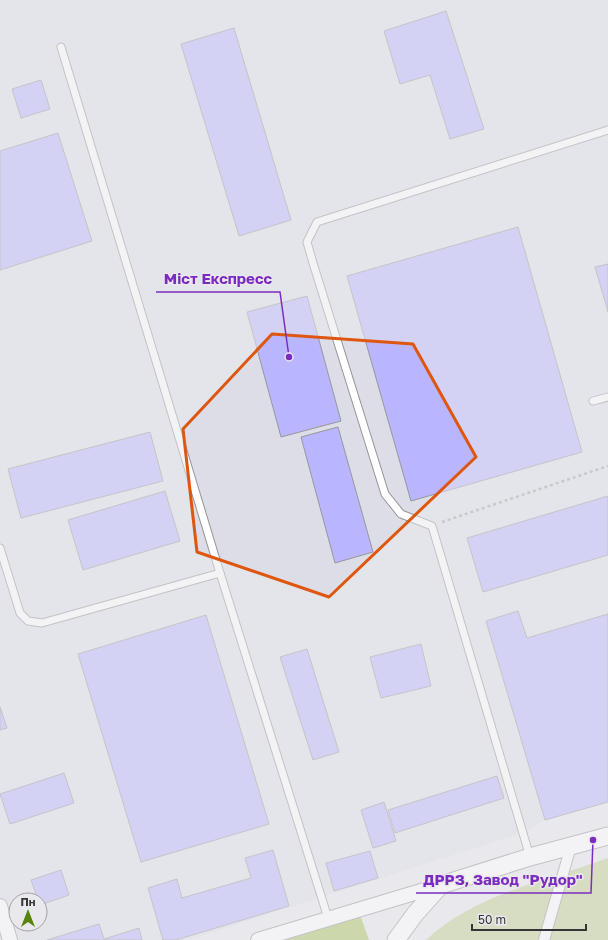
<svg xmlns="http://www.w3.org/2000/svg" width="608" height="940" viewBox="0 0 608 940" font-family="'Golos Text',sans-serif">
<rect width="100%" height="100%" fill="#e9e9ed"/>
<path fill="#dddde8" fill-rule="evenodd" d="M0,0h608v802l-63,18 -23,13 -333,107h-179l-10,-34zM16,900h24v24h-24z"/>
<path fill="#bece91" d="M608,858v82h-182c34,-32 78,-47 121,-62 20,-6 41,-13 61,-20z"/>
<polygon fill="#a9c15e" points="358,909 369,940 259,940"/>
<g fill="#b9b5fe" stroke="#97979b">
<polygon points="446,11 484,129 450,139 430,75 400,84 384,31"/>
<polygon points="234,28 291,220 239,236 181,44"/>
<polygon points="41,80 50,109 21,118 12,89"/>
<polygon points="58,133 92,241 0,270 0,151"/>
<polygon points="518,227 582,452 411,501 347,276"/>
<polygon points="608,264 608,312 595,267"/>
<polygon points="307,296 341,421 281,437 247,312"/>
<polygon points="338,427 373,552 335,563 301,437"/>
<polygon points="150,432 163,481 21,518 8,469"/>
<polygon points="165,491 180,541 83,570 68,520"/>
<polygon points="608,496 608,555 483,592 467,538"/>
<polygon points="518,611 527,638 608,614 608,802 545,820 486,621"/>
<polygon points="206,615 269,824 141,862 78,654"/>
<polygon points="421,644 431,686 381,698 370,657"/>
<polygon points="307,649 339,752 313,760 280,657"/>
<polygon points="0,707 7,728 0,730"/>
<polygon points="64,773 74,803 10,824 0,794"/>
<polygon points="497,776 504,798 395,833 388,810"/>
<polygon points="384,802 396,841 373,848 361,810"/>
<polygon points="273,850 289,906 176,940 163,940 148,888 177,879 182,898 251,878 245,858"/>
<polygon points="370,851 378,878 334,891 326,863"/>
<polygon points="61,870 69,895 40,905 40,900 38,900 31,880"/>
<polygon points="99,924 104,939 139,928 142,940 47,940"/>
</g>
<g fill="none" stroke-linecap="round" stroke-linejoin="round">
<g stroke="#959598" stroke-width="9">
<g id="service">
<polyline points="61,47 220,573 328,918"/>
<polyline points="593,401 608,397"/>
<polyline points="0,548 20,613 28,621 42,623 220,573"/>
<polyline points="530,857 432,526 401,514 385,494 313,263 307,242 317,222 608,130"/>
</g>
</g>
<g stroke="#959598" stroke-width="12">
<polyline id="pedestrian" points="544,940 571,846"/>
</g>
<g stroke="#959598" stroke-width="16">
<g id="minor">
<polyline points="0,906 10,940"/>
<polyline points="258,940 441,885"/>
</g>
</g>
<g stroke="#959598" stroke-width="19">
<polyline id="tertiary" points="396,940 415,914 441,885 530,857 608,836"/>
</g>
<polyline stroke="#a3a3a6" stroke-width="2.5" stroke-dasharray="3 3" stroke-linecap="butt" points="442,522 608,466"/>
<use href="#service" stroke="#fff" stroke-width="7"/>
<use href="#pedestrian" stroke="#fff" stroke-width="10"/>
<use href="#minor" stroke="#fff" stroke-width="14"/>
<use href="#tertiary" stroke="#fff" stroke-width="17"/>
</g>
<path d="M0 0H608V940H0ZM272,334l141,10 63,113 -147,140 -132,-45 -14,-123z" fill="#e9e9ed" fill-opacity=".55" fill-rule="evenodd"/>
<path fill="none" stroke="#df570e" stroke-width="3" stroke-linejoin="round" d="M272,334l141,10 63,113 -147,140 -132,-45 -14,-123z"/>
<path fill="none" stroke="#7b2cbf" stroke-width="1.5" d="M289 357L280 292H156M593 840L591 893H416"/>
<g fill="#7b2cbf" stroke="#e9e9ed" stroke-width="1.5">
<circle cx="289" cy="357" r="4"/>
<circle cx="593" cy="840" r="4"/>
</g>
<g font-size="15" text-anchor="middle" font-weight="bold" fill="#7b2cbf" stroke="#e9e9ed" stroke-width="3" stroke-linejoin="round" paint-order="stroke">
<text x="218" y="284">Міст Експресс</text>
<text x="503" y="885">ДРРЗ, Завод "Рудор"</text>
</g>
<g transform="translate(28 912)"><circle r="19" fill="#e9e9ed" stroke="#a1a1a4"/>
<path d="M0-3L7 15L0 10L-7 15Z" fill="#59830a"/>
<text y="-6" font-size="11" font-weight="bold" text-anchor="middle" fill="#353536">Пн</text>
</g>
<path d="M472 924v6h114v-6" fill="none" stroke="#353536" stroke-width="2"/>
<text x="478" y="924" font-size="12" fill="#353536" stroke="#e9e9ed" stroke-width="3" paint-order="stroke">50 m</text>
</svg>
